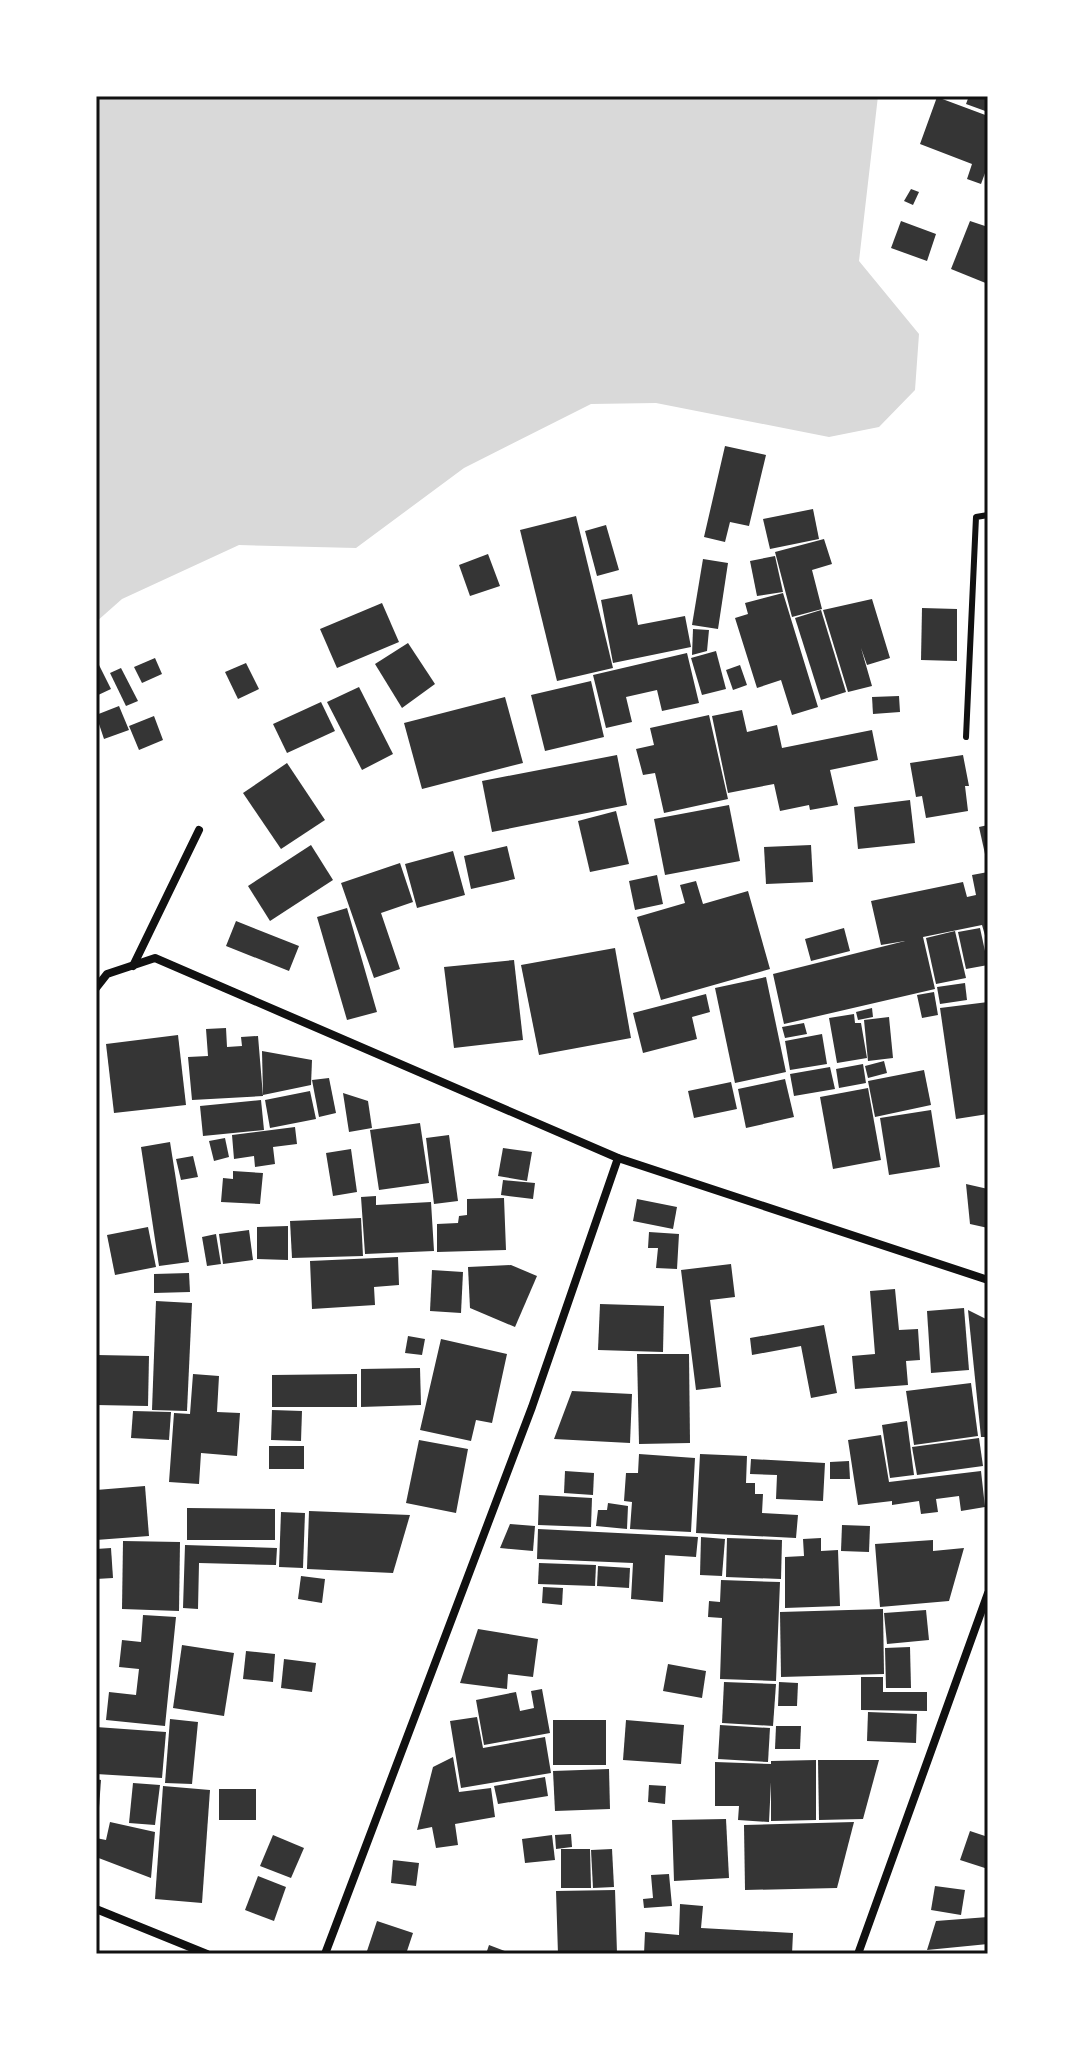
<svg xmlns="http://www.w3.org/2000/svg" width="1084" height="2050" viewBox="0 0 1084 2050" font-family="'Roboto Condensed',sans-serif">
<rect width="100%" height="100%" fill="#fff"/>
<polygon fill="#d9d9d9" points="96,96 878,96 859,261 919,334 915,390 879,427 829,437 656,403 591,404 464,468 356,548 239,545 122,599 96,622"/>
<g fill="#353535">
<polygon points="969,96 988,96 988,112 966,104"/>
<polygon points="937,97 988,116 988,165 981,184 967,179 972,164 920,144"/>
<polygon points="911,189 919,192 913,205 904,201"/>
<polygon points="901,221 936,234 927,261 891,248"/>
<polygon points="970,221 988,227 988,284 951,269"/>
<polygon points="725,446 766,455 749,526 730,522 725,542 704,537"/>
<polygon points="813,509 819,539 770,549 763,519"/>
<polygon points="576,516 613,668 557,681 520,530"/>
<polygon points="606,525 619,570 597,576 585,531"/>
<polygon points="824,539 832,564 812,570 822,609 792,617 775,552"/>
<polygon points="488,554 500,586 470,596 459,565"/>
<polygon points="775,556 783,592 757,596 750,561"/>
<polygon points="703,559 728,563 718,629 692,625"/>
<polygon points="783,593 818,707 792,715 781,680 757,688 735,618 748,614 745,603"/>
<polygon points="632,594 638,625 685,616 691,647 613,663 601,600"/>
<polygon points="872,599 890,658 867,665 861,648 872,686 848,692 823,610"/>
<polygon points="382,603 399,642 337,668 320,629"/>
<polygon points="922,608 957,609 957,661 921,660"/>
<polygon points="821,610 846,692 821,700 795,618"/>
<polygon points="693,629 709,630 707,651 692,655"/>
<polygon points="408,643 435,684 402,708 375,664"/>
<polygon points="716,651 726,689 702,695 691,658"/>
<polygon points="687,653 699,703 662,711 657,690 626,697 632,722 606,728 593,675"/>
<polygon points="155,658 162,674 142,683 134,667"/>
<polygon points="246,663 259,689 238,699 225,672"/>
<polygon points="99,665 111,689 96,696 96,666"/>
<polygon points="740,665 747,685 733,690 726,670"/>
<polygon points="121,668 138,701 126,706 110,673"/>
<polygon points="591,681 604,737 545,751 531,695"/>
<polygon points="359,687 393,754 362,770 327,702"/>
<polygon points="899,696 900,712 873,714 872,697"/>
<polygon points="505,697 523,763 422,789 404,723"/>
<polygon points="321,702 335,731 287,753 273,724"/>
<polygon points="119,706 129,730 104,739 96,715"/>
<polygon points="742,710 747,732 777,725 782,748 872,730 878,760 830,770 838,805 810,810 809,805 780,811 774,784 728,793 712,716"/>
<polygon points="709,715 728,799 664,813 655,773 643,775 636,749 654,745 650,728"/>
<polygon points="154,716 163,740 139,750 129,726"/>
<polygon points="617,755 627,805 492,832 482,781"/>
<polygon points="963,755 969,786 965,786 968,811 926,818 922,796 916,797 910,763"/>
<polygon points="287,763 325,820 281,849 243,793"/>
<polygon points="910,800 915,843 858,849 854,807"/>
<polygon points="729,805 740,861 665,875 654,819"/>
<polygon points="616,811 629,864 590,872 578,821"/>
<polygon points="988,825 988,854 985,854 979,827"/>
<polygon points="311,845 333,880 270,921 248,886"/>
<polygon points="811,845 813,882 766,884 764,847"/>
<polygon points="507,846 515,879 471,889 464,856"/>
<polygon points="453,851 465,895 417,908 405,864"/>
<polygon points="400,863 413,902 381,913 400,969 374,978 341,883"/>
<polygon points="988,872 988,946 982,925 923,937 935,989 784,1024 773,974 905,941 881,945 871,901 963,882 967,897 976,895 972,875"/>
<polygon points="657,875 663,904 635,910 629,881"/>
<polygon points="696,881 703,904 748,891 770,969 661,1000 637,917 685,903 680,885"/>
<polygon points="347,908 377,1012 347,1020 317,917"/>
<polygon points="236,921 299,946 289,971 226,946"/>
<polygon points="844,928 850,951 811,961 805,939"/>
<polygon points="980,928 988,965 966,969 958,932"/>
<polygon points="955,931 966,978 936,984 926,938"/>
<polygon points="615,948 631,1038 539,1055 521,965"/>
<polygon points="514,960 523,1040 454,1048 444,967"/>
<polygon points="766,977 786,1072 735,1083 715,988"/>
<polygon points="965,983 967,1000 940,1004 937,987"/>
<polygon points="934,992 938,1015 922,1018 917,995"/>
<polygon points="706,994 710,1012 692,1017 697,1039 643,1053 633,1013"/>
<polygon points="988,1002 988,1114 956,1119 940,1008"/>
<polygon points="872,1008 873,1017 858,1020 856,1012"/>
<polygon points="854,1014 855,1023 861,1023 867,1058 837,1063 829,1018"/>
<polygon points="889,1017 893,1058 868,1061 864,1020"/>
<polygon points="804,1023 807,1034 785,1038 782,1027"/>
<polygon points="226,1028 227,1047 242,1046 241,1037 258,1036 263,1096 192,1100 188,1057 208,1056 206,1029"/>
<polygon points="822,1034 827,1064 790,1070 785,1041"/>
<polygon points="178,1035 186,1105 114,1113 106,1044"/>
<polygon points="262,1051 312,1060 311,1085 263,1095"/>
<polygon points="884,1061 887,1073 868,1078 865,1066"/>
<polygon points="863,1064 866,1083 839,1088 836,1069"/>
<polygon points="830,1067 835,1089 794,1096 790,1074"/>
<polygon points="924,1070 931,1105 875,1117 868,1081"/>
<polygon points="329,1078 336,1113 319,1117 312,1080"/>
<polygon points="785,1079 794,1117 746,1128 738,1089"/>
<polygon points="731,1082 737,1109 694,1118 688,1091"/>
<polygon points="868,1088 881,1160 833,1169 820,1097"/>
<polygon points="310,1091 316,1119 270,1128 265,1100"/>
<polygon points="343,1093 368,1101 372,1128 349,1132"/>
<polygon points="261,1100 264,1130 203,1136 200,1106"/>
<polygon points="931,1110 940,1167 889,1175 880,1118"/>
<polygon points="420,1123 429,1183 379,1190 370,1130"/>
<polygon points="295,1127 297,1144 273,1147 275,1164 255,1167 254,1156 234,1159 232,1135"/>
<polygon points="449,1135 458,1201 434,1204 426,1138"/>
<polygon points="225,1138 229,1157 214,1161 209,1141"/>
<polygon points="170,1142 189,1262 159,1266 141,1147"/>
<polygon points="503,1148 532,1152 527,1181 498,1176"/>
<polygon points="351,1149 357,1192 333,1196 326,1153"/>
<polygon points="193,1156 198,1177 181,1180 176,1159"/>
<polygon points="233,1171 263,1173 260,1204 221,1202 223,1178 233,1179"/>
<polygon points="503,1180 535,1183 533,1199 501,1195"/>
<polygon points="966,1184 988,1189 988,1228 970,1224"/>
<polygon points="376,1196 376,1205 431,1202 434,1251 365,1254 361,1197"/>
<polygon points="504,1198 506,1250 437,1252 437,1224 458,1223 459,1216 467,1215 467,1199"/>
<polygon points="637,1199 677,1207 673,1229 633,1221"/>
<polygon points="361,1218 363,1256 292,1258 290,1221"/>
<polygon points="288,1226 288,1260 257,1259 257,1227"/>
<polygon points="148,1227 156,1267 115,1275 107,1235"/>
<polygon points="249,1230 253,1260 223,1264 219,1234"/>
<polygon points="649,1232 679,1234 677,1269 656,1268 658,1248 648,1248"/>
<polygon points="216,1234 221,1264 207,1266 202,1237"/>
<polygon points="398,1257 399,1285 374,1287 375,1305 312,1309 310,1261"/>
<polygon points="731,1264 735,1297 710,1300 721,1387 696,1390 681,1270"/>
<polygon points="511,1265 537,1276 515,1327 470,1308 468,1267"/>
<polygon points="432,1270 463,1272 461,1313 430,1311"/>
<polygon points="189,1273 190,1292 154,1293 154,1274"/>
<polygon points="895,1289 899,1330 918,1329 920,1360 906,1361 908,1385 855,1389 852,1356 875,1354 870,1291"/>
<polygon points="156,1301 192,1303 187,1411 152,1410"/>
<polygon points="600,1304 664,1306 663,1352 598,1350"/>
<polygon points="964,1308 969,1370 931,1373 927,1311"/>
<polygon points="968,1310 988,1320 988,1437 981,1437"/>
<polygon points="824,1325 837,1393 811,1398 801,1346 752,1355 750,1338"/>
<polygon points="408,1336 425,1339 422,1355 405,1353"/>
<polygon points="441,1339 507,1354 492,1423 476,1420 471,1441 420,1430"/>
<polygon points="637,1354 689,1354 690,1443 639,1444"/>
<polygon points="97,1355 149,1356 148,1406 96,1405"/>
<polygon points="420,1368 421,1405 361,1407 361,1369"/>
<polygon points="193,1374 219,1376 217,1412 240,1413 237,1456 201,1453 199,1484 169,1482 174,1413 190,1414"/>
<polygon points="357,1374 357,1407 272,1407 272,1375"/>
<polygon points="971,1383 978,1436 914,1445 906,1391"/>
<polygon points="572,1391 632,1394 630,1443 554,1439"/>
<polygon points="272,1410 302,1411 301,1441 271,1440"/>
<polygon points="133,1411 171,1412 169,1440 131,1438"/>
<polygon points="907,1421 914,1475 890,1478 882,1425"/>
<polygon points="881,1435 889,1482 981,1471 985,1507 961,1511 959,1496 936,1499 938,1512 921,1514 919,1501 892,1505 892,1501 858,1505 848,1440"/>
<polygon points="979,1438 983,1466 917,1475 912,1447"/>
<polygon points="419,1440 468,1449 456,1513 406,1503"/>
<rect x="269" y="1446" width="35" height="23"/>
<polygon points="639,1454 695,1458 691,1532 630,1529 632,1502 624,1501 626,1473 638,1473"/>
<polygon points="700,1454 747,1456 746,1483 755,1483 755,1494 763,1494 762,1513 798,1515 796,1538 696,1533"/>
<polygon points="751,1459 825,1463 823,1501 776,1499 777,1475 750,1474"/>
<polygon points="849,1461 850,1479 830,1479 830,1462"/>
<polygon points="565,1471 594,1473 593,1495 564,1493"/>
<polygon points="145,1486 149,1536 96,1540 96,1490"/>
<polygon points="539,1495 592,1498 591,1527 538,1525"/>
<polygon points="608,1503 628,1506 627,1529 596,1526 598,1510 607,1510"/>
<polygon points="187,1508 275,1509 275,1540 187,1540"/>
<polygon points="309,1511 410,1515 393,1573 307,1569"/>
<polygon points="281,1512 305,1513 303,1568 279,1567"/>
<polygon points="510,1524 535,1526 533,1551 500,1548"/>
<polygon points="842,1525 870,1526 869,1552 841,1551"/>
<polygon points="538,1529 698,1537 696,1557 665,1555 663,1602 631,1599 633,1563 537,1559"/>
<polygon points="701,1537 725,1539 722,1576 700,1575"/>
<polygon points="727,1538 782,1540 781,1579 726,1577"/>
<polygon points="821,1538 821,1551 838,1550 840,1606 785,1608 785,1557 804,1556 803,1539"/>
<polygon points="933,1540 933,1551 964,1548 949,1601 880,1607 875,1544"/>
<polygon points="123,1541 180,1542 179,1611 122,1609"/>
<polygon points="185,1545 277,1548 276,1565 199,1563 198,1609 183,1608"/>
<polygon points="111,1548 113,1578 96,1579 96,1549"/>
<polygon points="539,1563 596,1565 595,1586 538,1584"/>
<polygon points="598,1566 630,1568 629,1588 597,1586"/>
<polygon points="301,1576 325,1579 322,1603 298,1599"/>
<polygon points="721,1580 780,1582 776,1681 720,1679 722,1618 708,1617 709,1601 720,1602"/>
<polygon points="543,1587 563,1588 562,1605 542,1603"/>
<polygon points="883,1609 884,1674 781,1677 780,1612"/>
<polygon points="926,1610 929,1640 887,1644 884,1613"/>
<polygon points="143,1615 176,1617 165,1726 106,1720 109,1692 136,1695 139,1669 119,1667 122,1640 141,1642"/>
<polygon points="478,1629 538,1639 533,1677 508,1674 507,1689 460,1683"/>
<polygon points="182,1645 234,1653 224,1716 173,1708"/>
<polygon points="910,1647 911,1688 886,1688 885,1648"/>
<polygon points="246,1651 275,1654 273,1682 243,1679"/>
<polygon points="284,1659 316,1663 312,1692 281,1688"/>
<polygon points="668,1664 706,1671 702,1698 663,1691"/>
<polygon points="861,1677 883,1677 883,1692 927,1692 927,1711 861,1710"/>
<polygon points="724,1682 776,1684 773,1726 722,1723"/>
<polygon points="779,1682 798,1683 797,1706 778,1706"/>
<polygon points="542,1689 550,1733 484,1745 476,1700 516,1692 520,1711 534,1708 531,1691"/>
<polygon points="868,1712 917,1714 916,1743 867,1741"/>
<polygon points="477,1717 483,1748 545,1737 551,1773 461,1788 450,1721"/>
<polygon points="170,1719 198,1722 192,1784 165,1783"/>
<rect x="553" y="1720" width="53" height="45"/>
<polygon points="626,1720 684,1725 681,1764 623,1760"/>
<polygon points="720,1725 770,1728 768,1762 718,1759"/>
<polygon points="776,1726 801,1726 800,1749 775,1749"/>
<polygon points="96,1727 166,1732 162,1778 96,1774"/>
<polygon points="453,1757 459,1792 491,1788 495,1817 455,1824 458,1845 436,1848 432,1827 417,1830 433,1767"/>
<polygon points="816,1760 816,1820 771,1821 771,1782 769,1822 738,1820 739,1806 715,1806 715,1762 771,1764 771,1761"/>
<polygon points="818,1760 879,1760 863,1819 819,1820"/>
<polygon points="609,1769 610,1809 555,1811 553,1771"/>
<polygon points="545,1777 548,1796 498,1804 494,1786"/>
<polygon points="96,1779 101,1780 99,1808 96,1808"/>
<polygon points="133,1783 160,1785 155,1825 129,1823"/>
<polygon points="649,1785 666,1786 665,1804 648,1802"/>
<polygon points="163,1786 210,1790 202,1903 155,1899"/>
<rect x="219" y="1789" width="37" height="31"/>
<polygon points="726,1819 729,1878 674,1881 672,1820"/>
<polygon points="110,1822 155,1832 151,1878 96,1857 96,1838 106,1840"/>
<polygon points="854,1822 837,1888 745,1890 744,1825"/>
<polygon points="970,1831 988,1837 988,1869 960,1860"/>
<polygon points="571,1834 572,1847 556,1849 555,1835"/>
<polygon points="273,1835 304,1848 291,1878 260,1866"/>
<polygon points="552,1835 555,1860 525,1863 522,1839"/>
<polygon points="561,1849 590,1849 591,1888 561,1888"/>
<polygon points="612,1849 614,1887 593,1888 591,1850"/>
<polygon points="393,1860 419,1863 416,1886 391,1883"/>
<polygon points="669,1874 672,1906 644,1908 643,1899 653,1898 651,1875"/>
<polygon points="258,1876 286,1887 274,1921 245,1910"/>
<polygon points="935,1886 965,1890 961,1915 931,1910"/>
<polygon points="615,1890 617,1953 558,1954 556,1891"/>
<polygon points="680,1904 703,1906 701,1928 793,1933 792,1954 644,1954 645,1932 679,1935"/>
<polygon points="988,1917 988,1944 927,1950 936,1921"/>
<polygon points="377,1921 413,1933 406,1954 377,1954 367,1951"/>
<polygon points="489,1945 513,1954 486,1954"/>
</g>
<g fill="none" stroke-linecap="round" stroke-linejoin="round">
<polyline stroke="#111" stroke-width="6" points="966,737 976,517 988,515"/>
<g stroke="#111" stroke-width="8">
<polyline points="133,966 199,830"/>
<polyline points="96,988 107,974 155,958 618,1158 988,1280"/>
<polyline points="96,1909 207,1954"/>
<polyline points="325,1954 532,1407 618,1158"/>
<polyline points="858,1954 988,1593"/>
</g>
</g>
<rect width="1084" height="2050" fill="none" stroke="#ffffff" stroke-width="196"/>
<rect x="98" y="98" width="888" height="1854" fill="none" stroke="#111" stroke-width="3"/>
</svg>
